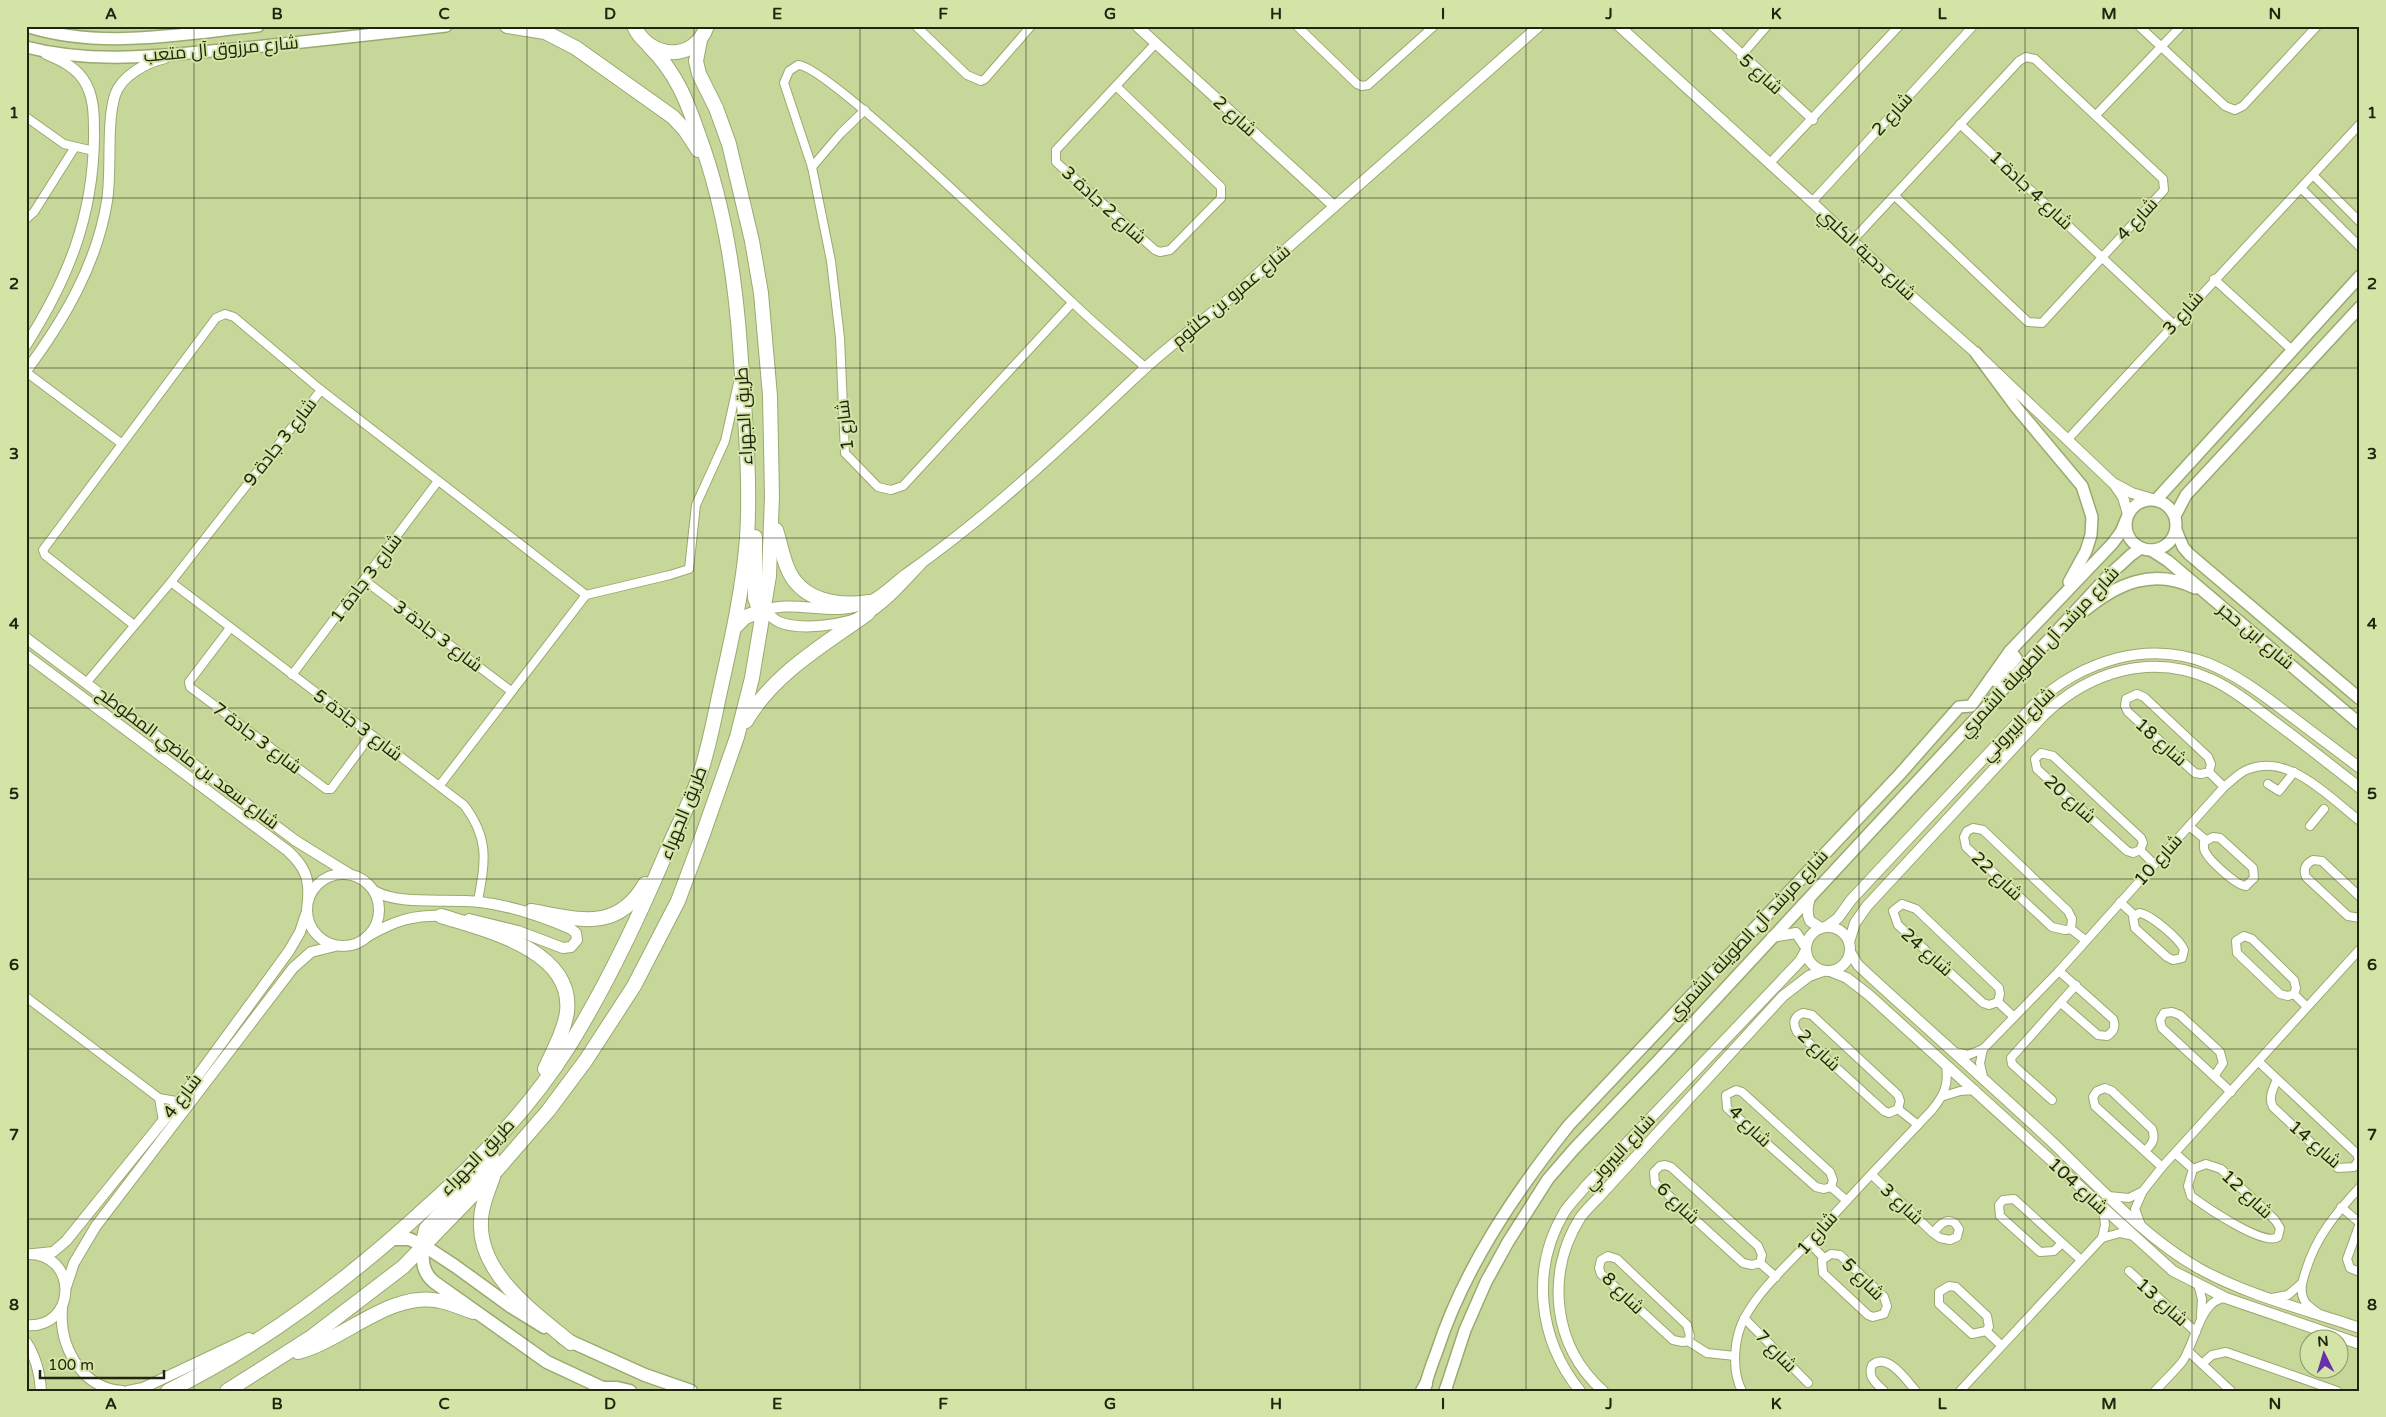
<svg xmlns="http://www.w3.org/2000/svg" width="2386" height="1417" viewBox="0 0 2386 1417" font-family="'Varela Round',Cairo,sans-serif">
<rect width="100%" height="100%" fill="#c7d79a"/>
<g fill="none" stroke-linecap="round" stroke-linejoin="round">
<g stroke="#9aa96e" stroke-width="10">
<g id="minor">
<polyline points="916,26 967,75 981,81 985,79 1031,26"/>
<polyline points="1297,26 1357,84 1362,86 1368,85 1434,26"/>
<polyline points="1712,26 1813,120"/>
<polyline points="2139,26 2225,106 2235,110 2243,106 2317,26"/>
<polyline points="1741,56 1767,26"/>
<polyline points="1116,86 1221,187 1221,198 1170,250 1160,252 1155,250 1056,162 1056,150 1155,44"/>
<polyline points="2096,115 2181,26"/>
<polyline points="26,117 64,144 94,151"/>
<polyline points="1960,124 2173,324"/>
<polyline points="1769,164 1899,26"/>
<polyline points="812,167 841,133 865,110"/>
<polyline points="2313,175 2360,222"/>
<polyline points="2301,188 2360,247"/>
<polyline points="1812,202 1973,26"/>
<polyline points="26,219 34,212 75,147"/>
<polyline points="1853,240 2019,61 2026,57 2035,59 2163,179 2164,190 2042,323 2028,322 1895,196"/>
<polyline points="2214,279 2293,351"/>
<path d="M1072,303l-169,183 -12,4 -13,-3 -33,-34 -5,-115 -9,-77 -19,-94 -28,-84 5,-12 9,-6c30,0 238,204 274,237 24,23 49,44 74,66"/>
<polyline points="26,372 121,443"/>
<polyline points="2068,439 2360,124"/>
<polyline points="364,580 511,691"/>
<path d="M171,582l293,223c26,34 21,57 14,96"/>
<polyline points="134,625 45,555 43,550 216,318 225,314 234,317 321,390 586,595"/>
<polyline points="230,628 189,682 190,687 326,789 331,789 371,735"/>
<polyline points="292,675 438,481"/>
<polyline points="87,682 171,582 321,390"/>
<polygon points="2137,694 2144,697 2208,757 2211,764 2209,772 2201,774 2195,773 2128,712 2125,706 2126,699"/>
<polygon points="2041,753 2053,756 2141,838 2143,843 2140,850 2133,853 2127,851 2037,769 2035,759"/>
<polyline points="2209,772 2224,787"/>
<polyline points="2268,784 2279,791 2294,772"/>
<polyline points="440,785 586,595 670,575 689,569 696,505 725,441 738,383"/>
<polyline points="2189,826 2206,840"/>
<polyline points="2310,826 2324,809"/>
<path d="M2213,837l7,1 33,30 1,10 -8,8c-9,0 -36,-25 -40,-33 -3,-3 -2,-7 -2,-11z"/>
<polyline points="2140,850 2154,864"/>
<path d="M2360,897l-38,-36 -9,-1c-8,4 -10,10 -7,17l42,39 12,2"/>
<polyline points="2120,902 2135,916"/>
<polygon points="1902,904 1916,909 1999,988 2000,994 1998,1002 1989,1005 1983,1003 1898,925 1893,911"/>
<path d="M2139,913c11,1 41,26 45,37l-2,8 -9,2 -6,-3 -32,-29 -2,-11z"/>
<polyline points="2071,929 2072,919 2068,911 1983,830 1973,828 1967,831 1964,837 1966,847 2052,927 2065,930 2071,929 2085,940"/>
<polygon points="2244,936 2252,939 2294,980 2296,988 2294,994 2288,996 2280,994 2237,953 2236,941"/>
<path d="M2059,971l54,48c3,7 1,13 -6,17l-9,-1 -37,-32"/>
<polyline points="2294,994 2307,1007"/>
<polyline points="26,997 159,1098 176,1101 180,1100"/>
<polyline points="1998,1002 2014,1017"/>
<path d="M1803,1013l9,2 86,80 2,6 -2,8 -9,4 -5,-2 -87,-79c-5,-9 -3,-16 6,-19z"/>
<polyline points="1983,1049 1980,1063 1983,1077"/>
<path d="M1955,1052l13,3 15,-6 76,-78 165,-184c8,-6 15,-15 25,-18 41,-16 82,30 111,52"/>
<path d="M2259,1062l98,92 2,6 -5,7 -16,1 -65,-61c-5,-9 0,-18 4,-28"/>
<polyline points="2215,1075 2223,1063 2220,1052 2180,1015 2172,1012 2164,1013 2160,1020 2162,1028 2231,1092"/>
<polygon points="1736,1090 1742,1092 1830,1172 1833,1180 1831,1187 1824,1189 1816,1187 1727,1108 1726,1095"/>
<polyline points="1944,1096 1960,1091 1975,1090"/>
<polyline points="159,1098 163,1121"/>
<polyline points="2052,1100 2012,1064 2011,1058 2076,985"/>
<polyline points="1898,1109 1918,1125"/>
<path d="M2145,1151c7,-7 11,-11 7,-22l-40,-38 -7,-3 -8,3 -4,6 2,9 67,61"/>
<polyline points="2175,1153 2193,1169"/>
<path d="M2206,1164l15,5 54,51 5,8 -2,9c-14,10 -72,-30 -87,-41l-3,-10 5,-17z"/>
<polygon points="1665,1165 1671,1167 1758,1246 1762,1255 1760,1263 1752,1265 1743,1263 1655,1183 1654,1172 1660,1166"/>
<path d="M1872,1175l61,58 7,5 10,2 7,-3 2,-8 -4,-6c-10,-6 -16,3 -22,10"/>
<polyline points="1831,1187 1846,1200"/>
<polyline points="2108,1196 2129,1198 2143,1191"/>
<polyline points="2341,1207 2360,1223"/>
<polyline points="2360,1223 2347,1259 2350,1268 2360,1272"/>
<polyline points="2141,1225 2135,1209 2143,1191 2162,1167 2360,949"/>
<polyline points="2102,1238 2105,1225 2103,1209"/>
<polyline points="1808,1242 1823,1257"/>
<polyline points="2062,1243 2054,1251 2040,1252 2000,1216 1999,1205 2003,1200 2014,1199 2081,1260"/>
<polygon points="1831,1254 1840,1255 1884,1297 1887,1306 1884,1314 1873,1317 1868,1315 1823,1273 1822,1260"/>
<polyline points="1760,1263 1776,1277"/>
<polyline points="2129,1271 2196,1332"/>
<polyline points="2198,1284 2202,1299 2201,1316"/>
<polygon points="1949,1286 1956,1287 1987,1316 1989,1327 1986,1331 1972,1334 1939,1304 1939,1292"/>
<polyline points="2272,1298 2288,1295 2302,1283"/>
<path d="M2318,1313c-4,-3 -12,-8 -14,-13 -5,-9 -1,-21 2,-30 10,-33 30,-57 54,-83"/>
<polyline points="1744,1318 1808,1383"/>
<polyline points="1986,1331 2001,1345"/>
<polyline points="1688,1341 1690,1336 1687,1325 1617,1259 1608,1256 1601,1260 1599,1268 1601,1274 1673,1340 1683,1342 1688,1341 1707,1353 1735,1356"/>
<polyline points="2188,1351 2231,1391"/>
<polyline points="2202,1364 2212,1355 2226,1352 2337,1391"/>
<path d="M1742,1391c-11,-21 -8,-55 3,-74 14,-26 39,-49 59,-70 42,-46 85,-92 128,-137 12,-15 17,-25 14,-44"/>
<path d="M1884,1391c-8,-8 -17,-14 -12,-26 16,-13 34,15 44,26"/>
<polyline points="1960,1391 2102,1238 2120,1233 2134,1236"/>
<path d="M2155,1391c9,-10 19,-19 27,-29 13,-17 18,-64 44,-64"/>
</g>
</g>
<g stroke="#9aa96e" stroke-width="12">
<g id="tertiary">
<polyline points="1137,26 1334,206"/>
<polyline points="1619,26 1812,202 1901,287 1976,353 2114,484 2123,497 2128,514"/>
<path d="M26,345c42,-66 67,-128 68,-207 0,-19 1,-42 -11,-59 -9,-13 -23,-19 -37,-25"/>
<path d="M26,371c38,-51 71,-107 81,-170 5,-31 -1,-77 8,-106 6,-19 32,-33 50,-37"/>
<polyline points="2115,484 2132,493 2152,499"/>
<path d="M922,563c-16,17 -33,37 -53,50 -21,12 -68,18 -90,9 -6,-3 -10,-7 -15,-12 34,-11 69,8 102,-7 15,-6 28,-20 40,-29 85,-59 163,-134 238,-205 34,-31 73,-58 107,-89 96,-84 192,-169 288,-254"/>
<polyline points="26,638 296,841 351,875"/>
<path d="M26,655l262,196c15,14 22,26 20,48"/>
<circle cx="343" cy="910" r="36"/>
<path d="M374,891c27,15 73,7 106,11 33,4 61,14 91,27l5,4 1,7 -6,7 -8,1 -45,-17 -49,-12"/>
<path d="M1810,897c-2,9 -4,15 0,24l11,7"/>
<circle cx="1828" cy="949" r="22"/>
<path d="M1826,927l12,-9 13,-18 28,-30 154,-164c25,-24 51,-39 85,-48 70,-17 116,14 169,55 24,18 49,37 73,55"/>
<path d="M368,936c28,-16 47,-22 80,-20"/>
<polyline points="1772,937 1796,933 1805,946"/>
<path d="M1849,942l6,-19 12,-17 176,-190c46,-45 109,-64 170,-36 23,11 43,28 63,43 28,21 56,43 84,65"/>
<path d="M1850,952l8,13 14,13c59,54 120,108 179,163 44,42 95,98 149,128 49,27 107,41 160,59"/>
<polyline points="1830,971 1847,978 1869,995 2173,1271 2226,1298 2360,1344"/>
<path d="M26,1254c54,-2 51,76 0,71"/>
<polyline points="34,1254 53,1252 66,1241 180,1100 289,951 300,932 306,914"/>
<polyline points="66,1287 74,1263 96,1226 293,968 311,952 335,946"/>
<path d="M62,1308c-3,38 19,80 60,83"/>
<path d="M26,1342c10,15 14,31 15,49"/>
<polyline points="128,1391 143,1388 249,1338"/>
<path d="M1580,1391c-42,-52 -50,-122 -15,-180 6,-9 14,-16 20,-24l215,-226 5,-9"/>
<path d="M1603,1391c-50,-44 -58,-117 -23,-173 5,-7 12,-14 18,-20l185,-202 26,-20 14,-5"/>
</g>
</g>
<g stroke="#9aa96e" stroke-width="14">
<g id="secondary">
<path d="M26,26c74,24 157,8 232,0"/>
<path d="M26,47c69,18 139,8 208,2 71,-7 142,-15 212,-23"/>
<polyline points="1976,353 2016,407 2082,486 2092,517 2091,535 2086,551 2069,582"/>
<circle cx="2151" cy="525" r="25"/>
<polyline points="2156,500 2360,276"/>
<polyline points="2175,516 2186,495 2360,307"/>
<polyline points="2176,530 2183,547 2189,554 2360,699"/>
<polyline points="2151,550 2168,561 2360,724"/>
<path d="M2084,611c33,-27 69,-44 111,-23"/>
<polyline points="1996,681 2016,658 2010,651"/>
<path d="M1424,1391c3,-14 8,-27 13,-40 27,-83 78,-158 132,-226l331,-351 59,-67 12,-1 39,-55 102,-107 9,-12 5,-12"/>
<polyline points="1445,1391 1465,1330 1486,1282 1508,1242 1548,1179 1574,1149 1658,1061 2107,577 2131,555 2141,548"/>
</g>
</g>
<g stroke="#9aa96e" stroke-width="15">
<g id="primary">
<polyline points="393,1239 409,1239 423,1245 455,1266 510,1306 544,1327"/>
<path d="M423,1245c-1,15 -1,27 11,37l113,80 62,29"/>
<polyline points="563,1338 645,1375 691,1391"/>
<polyline points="604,1388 617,1388 630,1391"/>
<polyline points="1446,1389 1446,1391"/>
<polyline points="1422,1391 1426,1384"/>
</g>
</g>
<g stroke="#9aa96e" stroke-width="16">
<g id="trunk">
<polyline points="507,26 545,32 576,48 673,117 685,130 698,150"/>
<path d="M634,26c15,33 60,37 73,0"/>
<path d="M776,530c4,12 6,25 11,37 13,34 51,40 82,35"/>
<polyline points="755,537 755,598 758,606 764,610"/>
<polyline points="735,627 745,617 764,610"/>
<path d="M746,721c28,-48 78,-76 122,-108"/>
<path d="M531,911c46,8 86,22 114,-27"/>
<path d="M441,916c45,14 133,34 126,96 -3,20 -14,39 -22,57"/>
<path d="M493,1177c-5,14 -12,29 -12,44 -3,53 54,92 90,122"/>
<polyline points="423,1242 426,1229 492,1157"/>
<path d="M298,1352c46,-12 93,-62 142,-51 11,2 22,7 33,11"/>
<path d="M168,1391c96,-47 181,-112 259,-184 53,-48 104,-100 142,-161 38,-61 69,-127 97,-193 10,-24 23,-48 32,-73 11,-30 16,-62 23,-93 11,-49 22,-98 26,-149 4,-63 -3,-129 -7,-192 -5,-72 -16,-142 -41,-210 -12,-35 -23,-64 -50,-90"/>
<polyline points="227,1391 310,1338 403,1267 496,1171 548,1111 586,1060 634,986 678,901 703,834 737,737 752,678 769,576 772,496 770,396 761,293 752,241 729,144 716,108 699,74 696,61 700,40"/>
</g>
</g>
<use href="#minor" stroke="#fff" stroke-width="8"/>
<use href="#tertiary" stroke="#fff" stroke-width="10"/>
<use href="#secondary" stroke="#fff" stroke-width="11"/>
<use href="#primary" stroke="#fff" stroke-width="12"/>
<use href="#trunk" stroke="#fff" stroke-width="14"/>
</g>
<path fill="none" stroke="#20250e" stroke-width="1" stroke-opacity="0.55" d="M194,26v1365M360,26v1365M527,26v1365M694,26v1365M860,26v1365M1026,26v1365M1193,26v1365M1360,26v1365M1526,26v1365M1692,26v1365M1859,26v1365M2025,26v1365M2192,26v1365M26,198h2334M26,368h2334M26,538h2334M26,708h2334M26,879h2334M26,1049h2334M26,1219h2334"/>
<g text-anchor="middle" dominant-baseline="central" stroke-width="4" stroke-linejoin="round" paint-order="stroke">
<g font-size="18" fill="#20250e" stroke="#d4e4a7">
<text transform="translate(221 49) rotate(-5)">شارع مرزوق آل متعب</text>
<text transform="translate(1761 74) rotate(42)">شارع 5</text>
<text transform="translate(1892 114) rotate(-48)">شارع 2</text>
<text transform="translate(1235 116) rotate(42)">شارع 2</text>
<text transform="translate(2031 190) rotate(43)">شارع 4 جادة 1</text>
<text transform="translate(1104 205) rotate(42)">شارع 2 جادة 3</text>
<text transform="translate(2137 219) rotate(-47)">شارع 4</text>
<text transform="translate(1867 254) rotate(43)">شارع دحية الكلبي</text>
<text transform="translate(1231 296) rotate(-40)">شارع عمرو بن كلثوم</text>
<text transform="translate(2183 313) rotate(-48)">شارع 3</text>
<text transform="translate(744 416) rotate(-93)">طريق الجهراء</text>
<text transform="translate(845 425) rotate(-96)">شارع 1</text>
<text transform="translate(280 442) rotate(-52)">شارع 3 جادة 9</text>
<text transform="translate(366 578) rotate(-53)">شارع 3 جادة 1</text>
<text transform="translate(438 636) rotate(37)">شارع 3 جادة 3</text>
<text transform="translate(2256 636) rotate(40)">شارع ابن حجر</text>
<text transform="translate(2039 652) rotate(-47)">شارع مرشد آل الطويلة الشمري</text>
<text transform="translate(2018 724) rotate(-45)">شارع البيروني</text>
<text transform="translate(358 725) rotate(37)">شارع 3 جادة 5</text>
<text transform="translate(257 738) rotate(37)">شارع 3 جادة 7</text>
<text transform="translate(2161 742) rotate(42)">شارع 18</text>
<text transform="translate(188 758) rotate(37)">شارع سعد بن ماضي المطوطح</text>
<text transform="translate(2070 799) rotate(42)">شارع 20</text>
<text transform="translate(683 813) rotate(-68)">طريق الجهراء</text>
<text transform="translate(2158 860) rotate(-48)">شارع 10</text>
<text transform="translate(1997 876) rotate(43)">شارع 22</text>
<text transform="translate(1748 935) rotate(-47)">شارع مرشد آل الطويلة الشمري</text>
<text transform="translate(1927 952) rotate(42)">شارع 24</text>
<text transform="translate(1819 1050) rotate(44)">شارع 2</text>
<text transform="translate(182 1096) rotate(-53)">شارع 4</text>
<text transform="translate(1750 1126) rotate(44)">شارع 4</text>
<text transform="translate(2315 1144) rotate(41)">شارع 14</text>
<text transform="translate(1619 1152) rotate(-47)">شارع البيروني</text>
<text transform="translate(477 1157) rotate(-46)">طريق الجهراء</text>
<text transform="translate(2078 1186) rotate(43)">شارع 104</text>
<text transform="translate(2247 1194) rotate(43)">شارع 12</text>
<text transform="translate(1678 1203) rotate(44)">شارع 6</text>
<text transform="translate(1902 1204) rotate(43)">شارع 3</text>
<text transform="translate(1817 1233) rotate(-48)">شارع 1</text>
<text transform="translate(1863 1279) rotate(45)">شارع 5</text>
<text transform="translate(1623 1293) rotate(45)">شارع 8</text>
<text transform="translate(2162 1302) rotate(42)">شارع 13</text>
<text transform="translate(1776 1351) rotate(46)">شارع 7</text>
</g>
</g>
<rect width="2386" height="1417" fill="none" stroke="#d4e4a7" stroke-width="55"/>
<g transform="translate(2324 1354) rotate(355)"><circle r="24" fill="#d4e4a7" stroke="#8c986a"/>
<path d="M0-4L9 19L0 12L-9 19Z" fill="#6831a8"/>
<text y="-8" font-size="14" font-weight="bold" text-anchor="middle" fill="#20250e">N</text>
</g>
<path d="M40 1370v8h124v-8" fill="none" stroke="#20250e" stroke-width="2.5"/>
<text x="48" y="1370" font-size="15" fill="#20250e" stroke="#d4e4a7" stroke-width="4" paint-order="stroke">100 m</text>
<rect x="28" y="28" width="2330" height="1362" fill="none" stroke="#20250e" stroke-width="2"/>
<g font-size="16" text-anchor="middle" font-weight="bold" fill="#20250e">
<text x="111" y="19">A</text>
<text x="277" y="19">B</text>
<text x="444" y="19">C</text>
<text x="610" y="19">D</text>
<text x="777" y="19">E</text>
<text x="943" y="19">F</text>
<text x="1110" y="19">G</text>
<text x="1276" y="19">H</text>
<text x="1443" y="19">I</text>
<text x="1609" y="19">J</text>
<text x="1776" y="19">K</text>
<text x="1942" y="19">L</text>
<text x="2109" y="19">M</text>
<text x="2275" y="19">N</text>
<text x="14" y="118">1</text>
<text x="2372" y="118">1</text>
<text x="14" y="289">2</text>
<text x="2372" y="289">2</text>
<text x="14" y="459">3</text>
<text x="2372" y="459">3</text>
<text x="14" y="629">4</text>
<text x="2372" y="629">4</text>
<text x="14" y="799">5</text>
<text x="2372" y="799">5</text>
<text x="14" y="970">6</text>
<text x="2372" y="970">6</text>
<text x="14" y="1140">7</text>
<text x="2372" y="1140">7</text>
<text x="14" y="1310">8</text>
<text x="2372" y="1310">8</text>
<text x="111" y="1409">A</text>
<text x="277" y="1409">B</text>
<text x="444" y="1409">C</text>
<text x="610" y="1409">D</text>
<text x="777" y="1409">E</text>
<text x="943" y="1409">F</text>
<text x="1110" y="1409">G</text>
<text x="1276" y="1409">H</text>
<text x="1443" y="1409">I</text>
<text x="1609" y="1409">J</text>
<text x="1776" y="1409">K</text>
<text x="1942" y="1409">L</text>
<text x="2109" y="1409">M</text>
<text x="2275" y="1409">N</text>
</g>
</svg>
